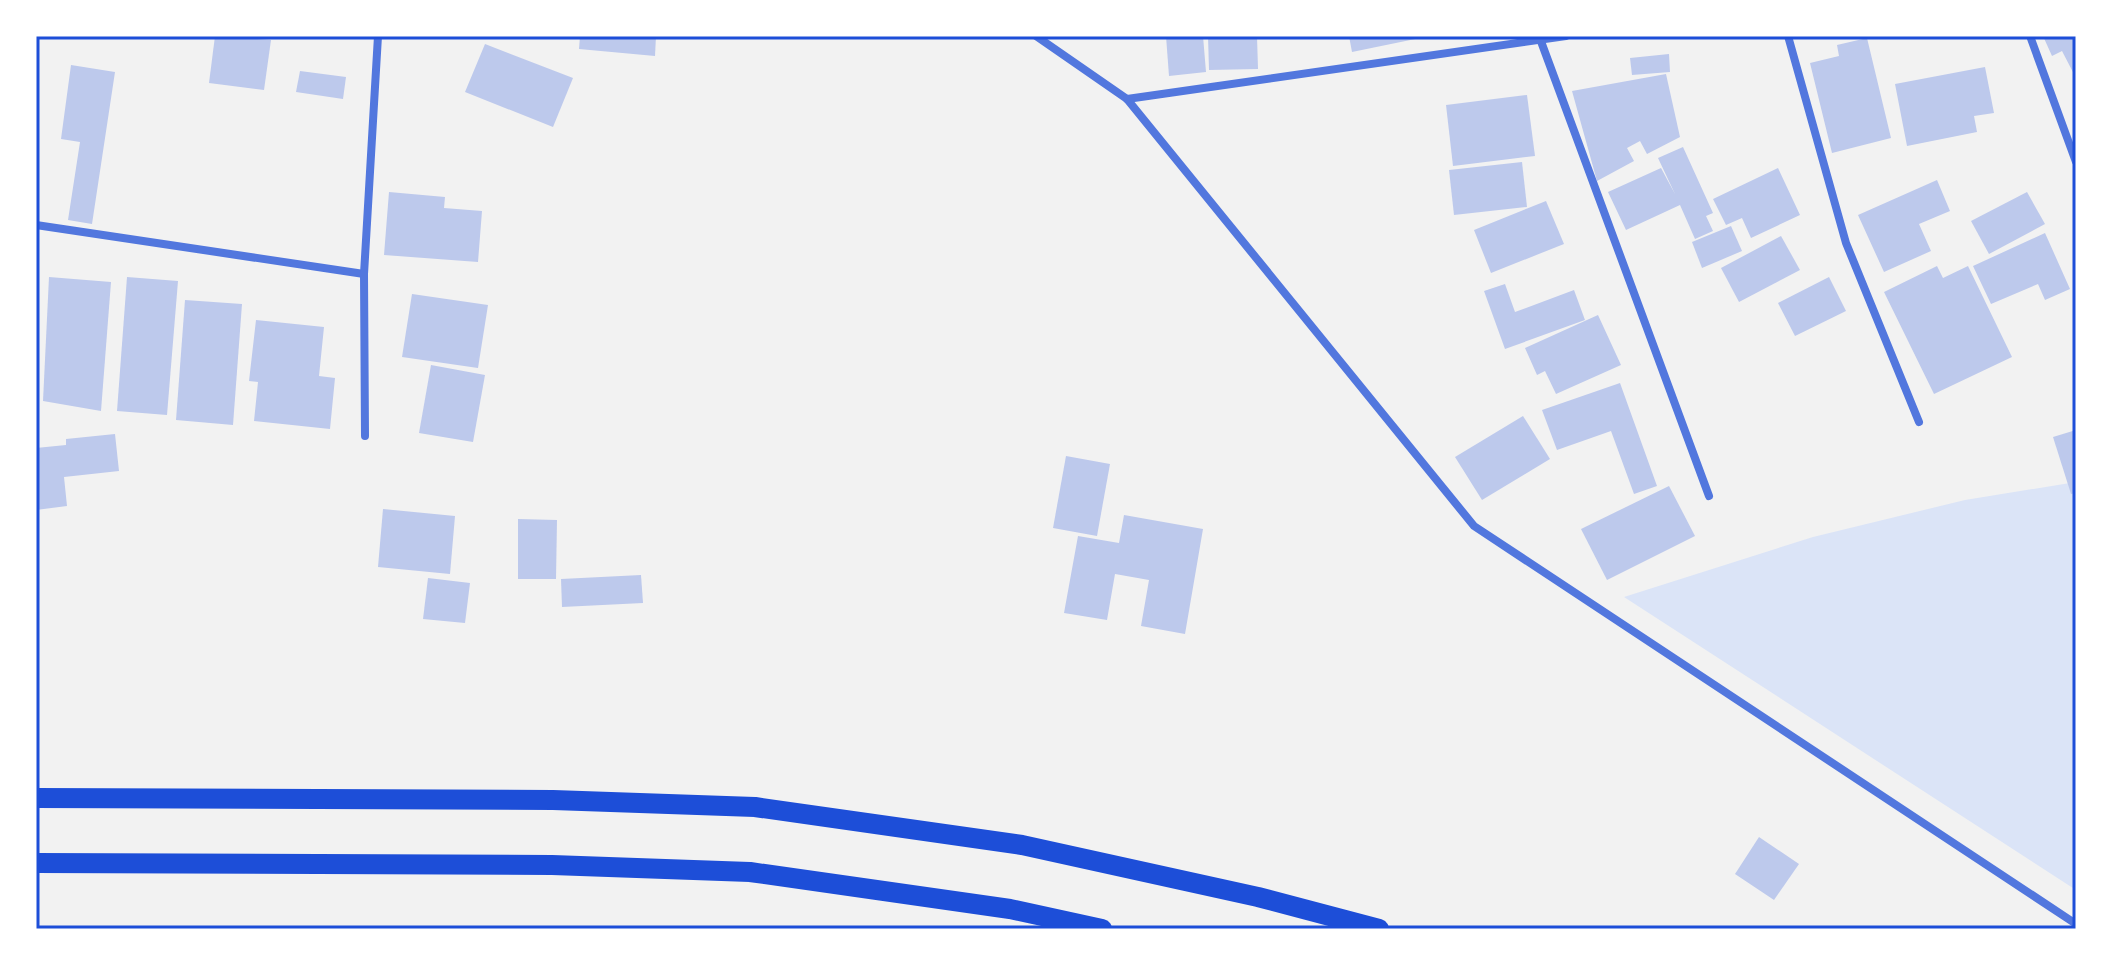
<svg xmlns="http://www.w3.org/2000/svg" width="2112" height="965" viewBox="0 0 2112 965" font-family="'Work Sans',sans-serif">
<rect width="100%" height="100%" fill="#f2f2f2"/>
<polygon fill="#dbe4f7" points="2076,482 2076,890 1624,597 1813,537 1965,500"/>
<g fill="#bdc9ec">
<polygon points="215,36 271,40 264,90 209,83"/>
<polygon points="580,36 656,36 655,56 579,49"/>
<polygon points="1166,36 1203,36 1206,72 1169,76"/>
<polygon points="1208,36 1257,36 1258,69 1209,70"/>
<polygon points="1349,36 1425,36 1425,37 1352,52"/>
<polygon points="2043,36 2076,36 2076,78 2062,51 2052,56"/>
<polygon points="1867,38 1891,138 1832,153 1810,63 1839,56 1837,45"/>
<polygon points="485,44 573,78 553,127 465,92"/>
<polygon points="1669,54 1670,72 1632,75 1630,58"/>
<polygon points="71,65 115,72 92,224 68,220 80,142 61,139"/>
<polygon points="1985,67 1994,113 1974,116 1977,132 1907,146 1895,84"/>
<polygon points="300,71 346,77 343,99 296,92"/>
<polygon points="1666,74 1680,137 1647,154 1640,141 1627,148 1634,161 1597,181 1572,91"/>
<polygon points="1527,95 1535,156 1453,166 1446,105"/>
<polygon points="1683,147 1713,213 1706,216 1713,231 1695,239 1680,205 1626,230 1608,192 1661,168 1675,194 1658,158"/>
<polygon points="1522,162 1527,207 1454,215 1449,170"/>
<polygon points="1778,168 1800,215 1751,238 1742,218 1726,225 1713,199"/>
<polygon points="1937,180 1950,211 1919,224 1931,251 1884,272 1858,215"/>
<polygon points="389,192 445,197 444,208 482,211 478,262 384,255"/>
<polygon points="2027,192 2045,224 1989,254 1971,221"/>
<polygon points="1546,201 1564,244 1491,273 1474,230"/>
<polygon points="1731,226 1742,251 1702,268 1692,242"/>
<polygon points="2045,233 2070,289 2045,300 2038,284 1991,304 1973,266"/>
<polygon points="1781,236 1800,270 1739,302 1721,268"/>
<polygon points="1937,266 1943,278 1968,266 2012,357 1934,394 1884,292"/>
<polygon points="49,277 111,282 101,411 43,401"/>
<polygon points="127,277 178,281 167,415 117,411"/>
<polygon points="1829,277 1846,311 1795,336 1778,303"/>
<polygon points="1505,284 1515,312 1574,290 1585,320 1505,349 1484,291"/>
<polygon points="412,294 488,305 478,368 402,357"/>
<polygon points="185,300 242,304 233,425 176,420"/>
<polygon points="1598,315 1621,365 1556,394 1545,371 1537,375 1525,348"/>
<polygon points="256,320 324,327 319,376 335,378 330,429 254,421 258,382 249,381"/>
<polygon points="431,365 485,375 473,442 419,433"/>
<polygon points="1620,383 1657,486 1634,494 1611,431 1557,450 1542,410"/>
<polygon points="1523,416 1550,459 1482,500 1455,457"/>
<polygon points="2076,430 2076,493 2071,494 2053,437"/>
<polygon points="115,434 119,471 64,477 67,506 36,510 36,448 66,445 66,439"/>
<polygon points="1066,456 1110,464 1097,536 1053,528"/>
<polygon points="1669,486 1695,536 1607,580 1581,529"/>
<polygon points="383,509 455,516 450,574 378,567"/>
<polygon points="1124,515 1203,529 1185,634 1141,626 1149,580 1115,574 1107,620 1064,613 1078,536 1119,543"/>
<polygon points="518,519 557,520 556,579 518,579"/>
<polygon points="641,575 643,603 562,607 561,579"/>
<polygon points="428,578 470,583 465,623 423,619"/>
<polygon points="1759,837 1799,864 1774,900 1735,874"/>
</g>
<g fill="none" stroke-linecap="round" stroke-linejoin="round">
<g stroke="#5277de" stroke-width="8">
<polyline points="1036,36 1127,99 1474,526 2076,924"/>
<polyline points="1539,36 1709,496"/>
<polyline points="1788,36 1846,243 1919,422"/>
<polyline points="2030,36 2076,162"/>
<polyline points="1127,99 1566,36"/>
<polyline points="36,225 364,274"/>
<polyline points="365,436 364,274 378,36"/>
</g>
<g stroke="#1d4ed8" stroke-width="20">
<polyline points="36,798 553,800 755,807 1022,845 1258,897 1379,929"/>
<polyline points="36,863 552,865 750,872 1010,909 1102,929"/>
</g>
</g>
<rect width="2112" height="965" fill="none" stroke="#ffffff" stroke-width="76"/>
<rect x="38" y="38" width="2036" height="889" fill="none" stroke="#1d4ed8" stroke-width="3"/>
</svg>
